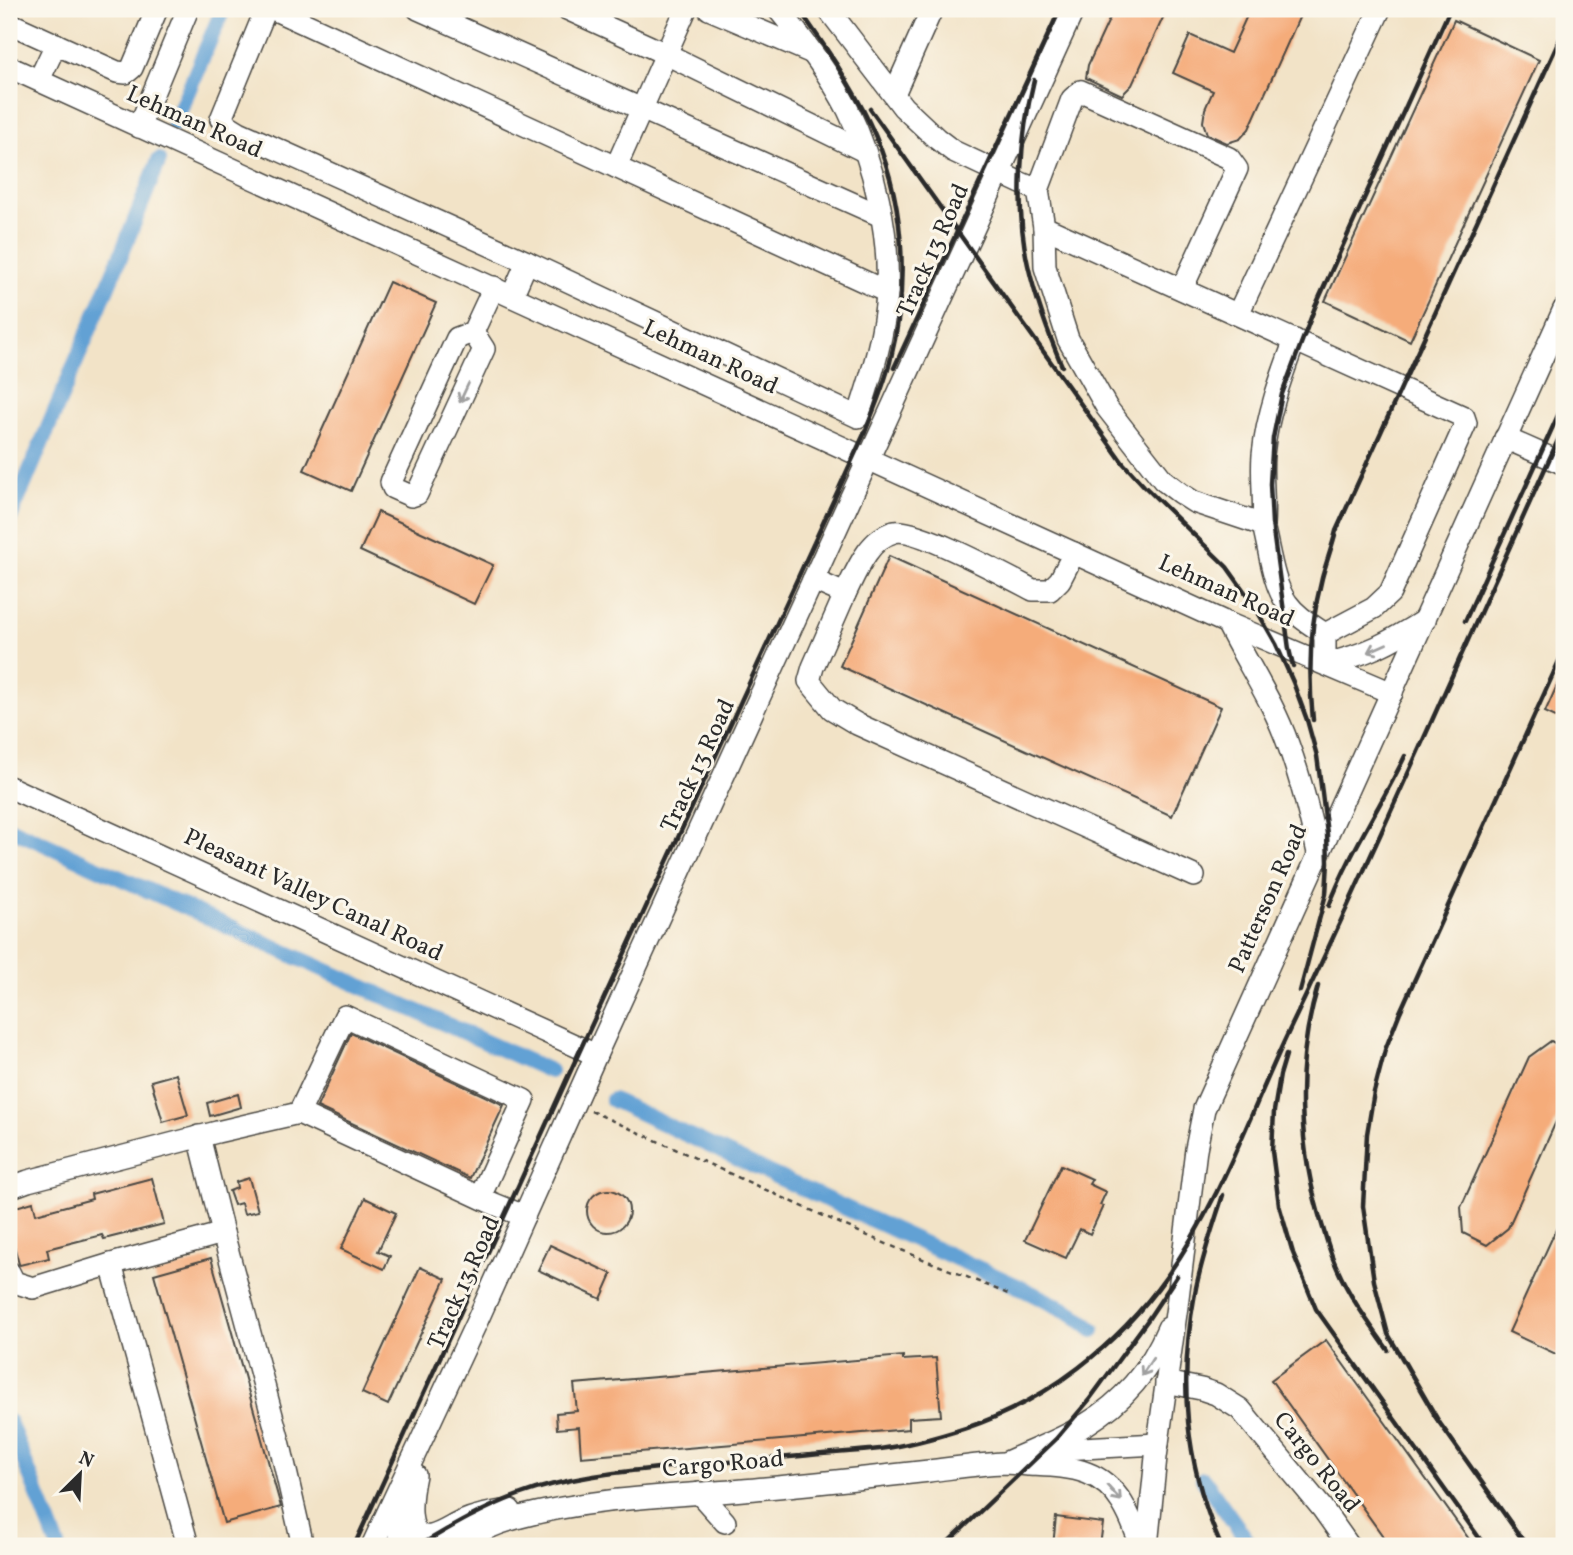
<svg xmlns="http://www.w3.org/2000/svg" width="1573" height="1555" viewBox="0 0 1573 1555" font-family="Vollkorn,serif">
<rect width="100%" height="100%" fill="#fbf7ec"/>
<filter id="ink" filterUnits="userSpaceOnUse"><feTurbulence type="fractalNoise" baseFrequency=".0143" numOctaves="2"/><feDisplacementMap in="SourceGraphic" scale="14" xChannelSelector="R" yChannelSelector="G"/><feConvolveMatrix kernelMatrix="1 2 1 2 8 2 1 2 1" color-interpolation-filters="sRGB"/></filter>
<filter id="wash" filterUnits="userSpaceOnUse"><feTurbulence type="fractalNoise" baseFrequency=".00686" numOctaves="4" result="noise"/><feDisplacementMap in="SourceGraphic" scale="28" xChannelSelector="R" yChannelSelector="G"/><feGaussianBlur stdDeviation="1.57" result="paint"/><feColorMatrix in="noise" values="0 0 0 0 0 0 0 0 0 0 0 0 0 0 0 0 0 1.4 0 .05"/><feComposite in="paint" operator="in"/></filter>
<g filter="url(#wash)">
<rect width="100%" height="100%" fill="#f2e3c7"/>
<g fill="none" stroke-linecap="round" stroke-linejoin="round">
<g stroke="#62a1d4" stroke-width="16">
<polyline points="174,124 223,9"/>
<polyline points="9,520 121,255 159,160"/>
<polyline points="9,828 550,1071"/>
<polyline points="613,1100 749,1164 1015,1285 1073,1314 1093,1330"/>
<polyline points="9,1422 58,1546"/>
<polyline points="1203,1479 1251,1546"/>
</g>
</g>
<g id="blocks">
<g fill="#f5ac7a">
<polygon points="1114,9 1167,9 1132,85 1122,95 1086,78 1088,65"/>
<polygon points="1250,9 1303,9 1249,129 1240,139 1227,143 1207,134 1203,122 1205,109 1213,91 1173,73 1190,35 1230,53"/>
<polygon points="1454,20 1539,60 1410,341 1325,301"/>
<polygon points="389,282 436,303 351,491 304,470"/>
<polygon points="378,512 493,565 474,604 360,551"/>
<polygon points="889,556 1221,707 1172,816 840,666"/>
<polygon points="1564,670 1564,721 1545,712"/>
<polygon points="351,1033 504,1105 470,1178 317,1107"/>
<polygon points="1551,1041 1564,1048 1564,1104 1508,1228 1487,1245 1463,1233 1461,1207 1529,1057"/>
<polygon points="176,1074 188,1115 163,1122 151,1081"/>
<polygon points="238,1094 241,1107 210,1116 207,1103"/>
<polygon points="1061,1165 1092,1179 1089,1184 1106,1192 1100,1205 1103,1206 1090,1234 1080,1229 1066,1258 1025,1240"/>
<polygon points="152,1178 164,1224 104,1239 102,1235 47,1249 49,1258 20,1265 19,1264 9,1227 9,1209 33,1202 36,1214 92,1199 91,1194"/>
<polygon points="249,1178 258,1211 244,1214 241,1203 234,1205 229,1191 237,1188 236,1182"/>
<circle cx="608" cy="1211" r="21"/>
<polygon points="365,1198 396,1213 378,1251 390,1256 384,1269 341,1249"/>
<polygon points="1564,1212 1564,1346 1560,1356 1509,1332"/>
<polygon points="550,1245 612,1274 601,1299 538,1270"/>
<polygon points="211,1258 281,1507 224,1523 154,1274"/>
<polygon points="420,1267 446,1279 388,1405 362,1393"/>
<polygon points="1326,1340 1474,1546 1390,1546 1271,1380"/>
<polygon points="903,1356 903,1360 936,1358 941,1416 909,1418 909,1429 581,1457 579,1427 557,1429 556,1413 577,1411 574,1384"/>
<polygon points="1056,1517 1103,1523 1100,1546 1053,1546"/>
</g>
</g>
</g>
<g filter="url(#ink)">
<use href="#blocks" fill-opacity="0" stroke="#494742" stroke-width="2"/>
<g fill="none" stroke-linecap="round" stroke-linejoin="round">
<g stroke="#494742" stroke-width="24">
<g id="minor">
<polyline points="266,9 221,119 226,124 239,132 527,262 512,296"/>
<polyline points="273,9 887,292"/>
<polyline points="418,9 881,216"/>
<polyline points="567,9 666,54 864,151"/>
<polyline points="709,9 810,52"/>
<polyline points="828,9 903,107 936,138 953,151 1021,183 1038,190 1044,227 1464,417 1466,423 1390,593 1374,608 1325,634"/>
<polyline points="9,23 117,72 126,73 132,68 157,9"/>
<polyline points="9,67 1227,623 1392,693"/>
<polyline points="39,80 56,44"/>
<polyline points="894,94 932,9"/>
<polyline points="139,127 188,9"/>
<polyline points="616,167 686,9"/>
<polyline points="1038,190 1072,99 1081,91 1229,158 1237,169 1182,289"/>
<path d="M1044,227l1,40 23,72 39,69 56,72 17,13 14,9 69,23c2,-23 -2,-47 0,-70 4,-40 18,-78 32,-115"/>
<path d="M527,262l331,155c13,-40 27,-83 29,-125 3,-58 -13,-130 -39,-182 -19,-37 -44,-70 -70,-101"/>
<polyline points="1238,314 1380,9"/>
<polyline points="473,332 484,349 417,494 411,496 393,488 391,482 457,338 473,332 494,287"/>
<polyline points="1505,438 1564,464"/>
<path d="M1263,525c6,23 10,60 24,78 10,14 25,22 38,31v30c41,-9 65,-22 100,-44"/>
<polyline points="813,580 845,594 813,667 809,681 832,709 857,724 1194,876"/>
<path d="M845,594c11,-22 23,-55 49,-62 20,-6 116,46 139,58h17l10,-10 14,-27"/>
<path d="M1227,623c20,41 46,78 61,121 13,35 22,72 30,109"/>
<polyline points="9,787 596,1055"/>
<polyline points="9,1188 28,1181 217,1132 299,1113"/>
<polyline points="480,1197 524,1100 345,1016 299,1113 492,1203 524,1216"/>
<polyline points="223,1233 280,1445 303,1546"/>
<polyline points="111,1264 188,1546"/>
<polyline points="9,1272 14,1282 33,1288 111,1264 223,1233 199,1136"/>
<polyline points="1166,1382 1201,1389 1216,1394 1240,1409 1322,1508 1349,1546"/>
<polyline points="1044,1450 1158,1444"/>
<path d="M1007,1462c26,-12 54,-22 78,-37 38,-23 66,-56 83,-97"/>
<path d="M415,1475c-3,14 -13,66 16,61 10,-2 21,-10 30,-14 16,-7 33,-10 49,-12"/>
<polyline points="699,1493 725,1522"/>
<polyline points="372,1546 478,1319 596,1055 1074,9"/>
<polyline points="399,1546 399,1527 405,1498"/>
<path d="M452,1546c21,-12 44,-23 68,-29 80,-21 164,-21 246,-29 55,-5 109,-11 163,-17 25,-3 49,-7 74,-8 9,0 17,1 26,2 19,1 39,1 58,8 32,12 44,44 54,73"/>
<polyline points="1147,1546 1156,1457 1177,1306 1196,1149 1204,1109 1564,309"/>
</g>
</g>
<polyline stroke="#494742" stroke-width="2.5" stroke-dasharray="5 5" stroke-linecap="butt" points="591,1111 877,1240 1008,1294"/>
<use href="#minor" stroke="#fff" stroke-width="21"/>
<g stroke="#2b2b2b" stroke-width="4.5">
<path d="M1034,80c-14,56 -19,128 -6,185 8,35 20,68 34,101"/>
<polyline points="870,109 1123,463 1144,486 1227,567 1252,602 1276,644 1293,682 1307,720 1317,756 1322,793 1327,834 1328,862 1326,894 1300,991"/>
<polyline points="894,368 1060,9"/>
<polyline points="1465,621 1564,402"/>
<polyline points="1293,666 1289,649 1272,523 1270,484 1273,438 1282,394 1315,307 1450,9"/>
<path d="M1313,720c-5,-47 -3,-96 9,-142 4,-15 10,-31 14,-47l228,-501"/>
<path d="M1329,906c20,-53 52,-100 76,-150"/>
<path d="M1318,986c-24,79 -20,164 5,242 4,13 8,28 14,40 13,30 32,55 51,82"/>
<polyline points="1286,1055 1280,1075 1274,1111 1272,1151 1279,1205 1293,1253 1316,1309 1485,1546"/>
<polyline points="1434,1415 1527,1546"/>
<polyline points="1439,1422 1388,1334 1374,1281 1363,1206 1367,1134 1374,1092 1385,1050 1400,1012 1564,650"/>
<path d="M354,1546l227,-498 284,-616c9,-23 19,-46 25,-70 20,-79 15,-167 -21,-240 -19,-40 -45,-77 -70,-113"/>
<path d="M419,1546c33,-20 66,-39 102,-52 47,-17 99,-22 148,-27 44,-4 88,-7 132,-11 26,-3 53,-4 79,-7 30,-4 58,-12 86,-21 81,-27 152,-83 201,-152 54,-75 83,-163 122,-245 96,-200 183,-403 275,-604"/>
<polyline points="944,1546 1056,1439 1089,1400 1147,1321 1177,1276"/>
<path d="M1221,1546c-36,-82 -43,-164 -26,-253 6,-33 18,-66 28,-98"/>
</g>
</g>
<defs><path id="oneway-shaft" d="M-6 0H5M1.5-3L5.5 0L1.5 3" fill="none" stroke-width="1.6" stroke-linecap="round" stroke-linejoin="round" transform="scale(1.75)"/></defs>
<g stroke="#a0a0a0">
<use href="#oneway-shaft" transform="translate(464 393) rotate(115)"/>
<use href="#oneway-shaft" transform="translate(1377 648) rotate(156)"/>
<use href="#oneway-shaft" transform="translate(1147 1367) rotate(123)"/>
<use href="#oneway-shaft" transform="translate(1114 1493) rotate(48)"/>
</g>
</g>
<g text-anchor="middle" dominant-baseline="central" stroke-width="6" stroke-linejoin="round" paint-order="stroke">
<g font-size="24" fill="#2b2b2b" stroke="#fbf7ec">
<text transform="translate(194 123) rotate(24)">Lehman Road</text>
<text transform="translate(934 251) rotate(-66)">Track 13 Road</text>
<text transform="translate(710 358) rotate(25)">Lehman Road</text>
<text transform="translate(1226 592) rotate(24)">Lehman Road</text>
<text transform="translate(699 766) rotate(-65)">Track 13 Road</text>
<text transform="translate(313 896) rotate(25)">Pleasant Valley Canal Road</text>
<text transform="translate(1269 899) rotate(-66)">Patterson Road</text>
<text transform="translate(465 1283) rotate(-66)">Track 13 Road</text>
<text transform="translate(1316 1463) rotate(51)">Cargo Road</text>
<text transform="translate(723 1465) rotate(-5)">Cargo Road</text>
</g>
</g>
<rect width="1573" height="1555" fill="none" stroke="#fbf7ec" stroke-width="35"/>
<g transform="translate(80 1474) rotate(24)" stroke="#fbf7ec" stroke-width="5" paint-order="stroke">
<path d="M0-5L12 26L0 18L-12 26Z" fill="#2b2b2b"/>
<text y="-10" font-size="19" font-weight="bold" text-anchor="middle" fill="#2b2b2b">N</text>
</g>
</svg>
